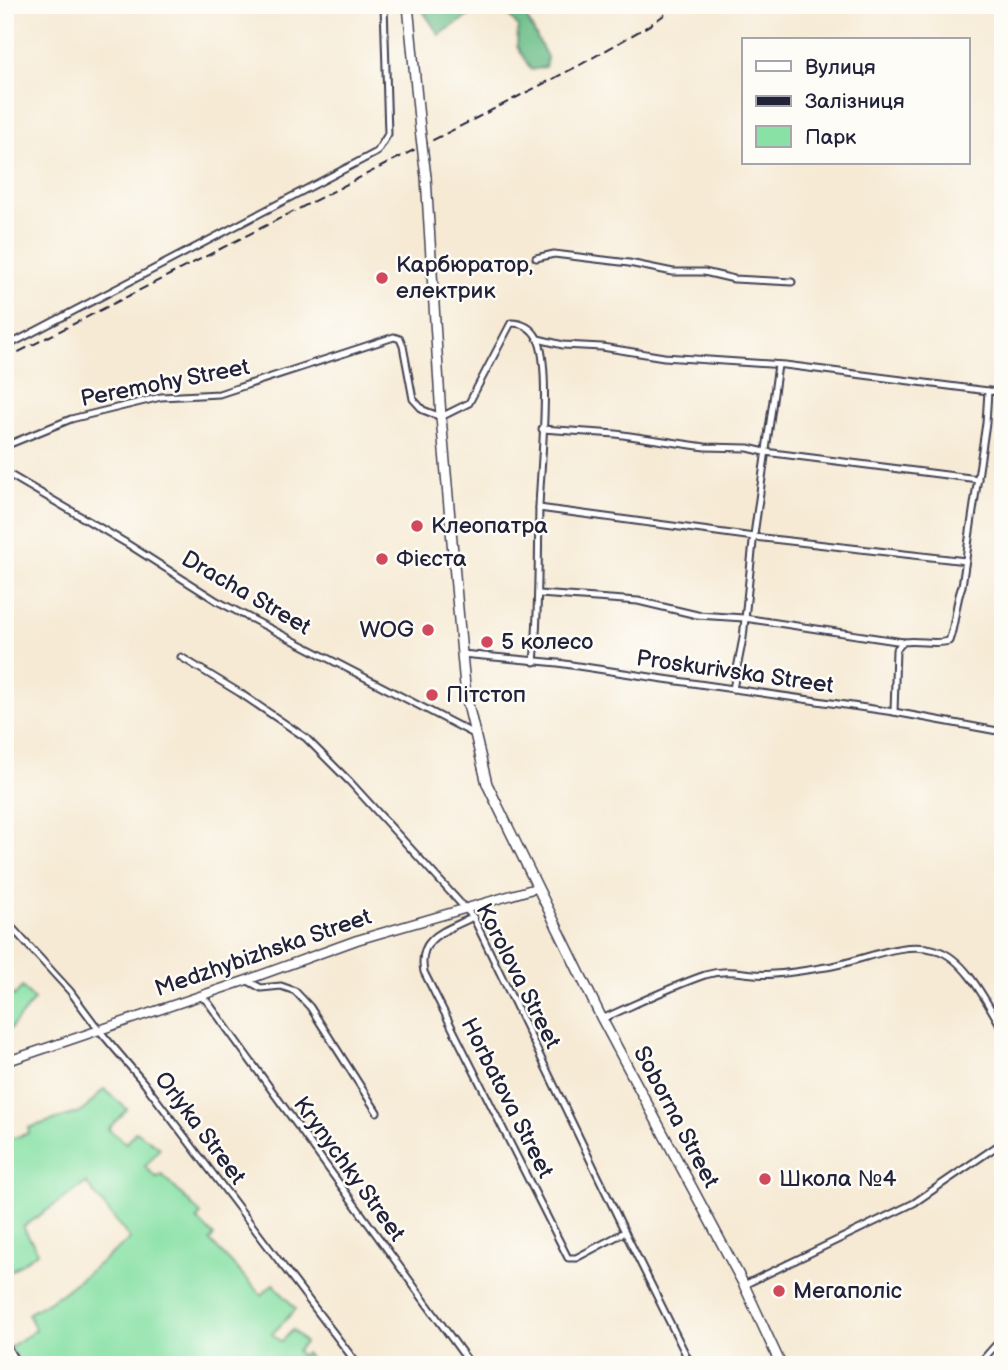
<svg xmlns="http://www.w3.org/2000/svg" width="1008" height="1370" viewBox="0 0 1008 1370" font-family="'Balsamiq Sans',sans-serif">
<rect width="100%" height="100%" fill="#fdfcf7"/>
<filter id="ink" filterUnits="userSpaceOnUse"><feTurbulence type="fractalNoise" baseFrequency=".0143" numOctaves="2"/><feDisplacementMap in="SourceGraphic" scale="14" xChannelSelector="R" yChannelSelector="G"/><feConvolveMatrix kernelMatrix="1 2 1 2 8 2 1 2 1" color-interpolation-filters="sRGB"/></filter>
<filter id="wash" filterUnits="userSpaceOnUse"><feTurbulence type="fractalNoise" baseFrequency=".00686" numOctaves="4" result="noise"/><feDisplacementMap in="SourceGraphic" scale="28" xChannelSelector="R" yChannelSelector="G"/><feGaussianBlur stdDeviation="1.57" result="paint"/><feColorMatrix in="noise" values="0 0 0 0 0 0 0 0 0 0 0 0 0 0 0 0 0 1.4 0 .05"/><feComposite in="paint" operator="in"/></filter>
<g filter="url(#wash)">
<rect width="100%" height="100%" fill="#f6ead4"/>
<g fill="#89e1a6" stroke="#568270" stroke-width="2">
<polygon points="5,987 14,996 22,987 34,1000 5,1035"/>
<polygon points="104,1089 127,1109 108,1129 126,1143 136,1131 160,1148 145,1167 157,1178 161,1174 201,1214 197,1219 214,1236 210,1241 262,1295 273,1284 296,1309 272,1334 281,1342 293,1330 305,1343 297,1351 301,1356 305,1353 316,1365 21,1365 10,1347 36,1330 28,1314 61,1294 130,1239 86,1183 23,1227 38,1252 11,1271 5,1259 5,1137 9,1135 10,1139 29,1133 28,1128 83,1111"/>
</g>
<g fill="#6ebf8b" stroke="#487063" stroke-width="2">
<polygon points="419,5 486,5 439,35"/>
<polygon points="488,5 520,5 547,57 546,67 531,70 517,46 518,27 507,13"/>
</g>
</g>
<g filter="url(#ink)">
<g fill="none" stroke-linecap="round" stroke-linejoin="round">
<g stroke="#424052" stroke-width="9">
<g id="street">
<polyline points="536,258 554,254 629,263 673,272 704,272 734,279 792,282"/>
<polyline points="538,339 563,345 602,347 664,357 785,365 988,391"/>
<polyline points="5,347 377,152 388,134 384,5"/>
<polyline points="542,429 616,434 705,447 748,448 765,452 978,479"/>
<path d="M5,446l66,-27 90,-22 58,-3 175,-57 6,2 3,7 10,53 10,11 18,7 28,-14 42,-80c11,0 21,5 26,15 15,25 3,135 2,169 -1,52 0,103 -5,155"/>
<polyline points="5,472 126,543 217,601 474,734"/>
<polyline points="539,508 754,537 966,561"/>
<polyline points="539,594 638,601 697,615 744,618 903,642"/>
<polyline points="462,654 558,663 657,678 894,712 1003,732"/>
<polyline points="181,657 240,693 306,738 350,782 473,917 625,1232 691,1365"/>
<polyline points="733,689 743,638 753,542 778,365"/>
<path d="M894,712l2,-62 7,-8c17,-2 31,3 46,-1 7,-19 6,-37 13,-55l24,-163 2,-32 15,1"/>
<path d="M473,917c-27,14 -56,19 -49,55l144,286h8l49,-26"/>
<polyline points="5,920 70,991 99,1030 144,1083 358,1365"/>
<polyline points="248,981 261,988 281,986 295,991 310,1007 377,1112"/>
<polyline points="199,996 207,1001 471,1365"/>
<path d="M602,1019c34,-15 68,-32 103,-44 27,-8 45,2 69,-1 19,-1 39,-5 58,-8 32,-6 71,-26 104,-16 30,8 52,55 67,80"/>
<polyline points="744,1285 914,1203 1003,1142"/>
<polyline points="5,1343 18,1365"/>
<polyline points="978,1365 1003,1337"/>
</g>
</g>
<g stroke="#424052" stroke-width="11">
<polyline id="secondary" points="5,1062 247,980 357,940 536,888"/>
</g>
<g stroke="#424052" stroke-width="12">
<g id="primary">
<polyline points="408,5 420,129"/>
<polyline points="426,177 441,417 462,654 466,696 487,784 602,1019 744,1285 781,1365"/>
</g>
</g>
<use href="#street" stroke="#fff" stroke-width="5"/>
<use href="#secondary" stroke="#fff" stroke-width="8"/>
<use href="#primary" stroke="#fff" stroke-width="9"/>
<polyline stroke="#22223b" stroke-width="2" stroke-dasharray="10 5" stroke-linecap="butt" points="5,359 580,65 650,25 678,5"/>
<g stroke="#424052" stroke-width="12" stroke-linecap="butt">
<polyline id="primary-bridge" points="420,129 426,177"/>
</g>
<use href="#primary-bridge" stroke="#fff" stroke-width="9"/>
</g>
</g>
<g fill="#d1495b" stroke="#fdfcf7" stroke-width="2.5">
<circle cx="382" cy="278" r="7"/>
<circle cx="417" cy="526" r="7"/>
<circle cx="382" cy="559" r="7"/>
<circle cx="428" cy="630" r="7"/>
<circle cx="487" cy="642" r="7"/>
<circle cx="432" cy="695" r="7"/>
<circle cx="765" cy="1179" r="7"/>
<circle cx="779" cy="1291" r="7"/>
</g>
<g text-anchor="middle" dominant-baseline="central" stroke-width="5" stroke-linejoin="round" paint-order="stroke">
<g font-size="23" fill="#22223b" stroke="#fdfcf7" text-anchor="start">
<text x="396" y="265">Карбюратор,<tspan x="396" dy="26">електрик</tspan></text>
<text x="431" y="526">Клеопатра</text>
<text x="396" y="559">Фієста</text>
<text x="414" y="630" text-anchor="end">WOG</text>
<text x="501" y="642">5 колесо</text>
<text x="446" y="695">Пітстоп</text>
<text x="779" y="1179">Школа №4</text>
<text x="793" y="1291">Мегаполіс</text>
</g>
<g font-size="23" fill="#22223b" stroke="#fdfcf7">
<text transform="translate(165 383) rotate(-11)">Peremohy Street</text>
<text transform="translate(246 593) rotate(30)">Dracha Street</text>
<text transform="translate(735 672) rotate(8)">Proskurivska Street</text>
<text transform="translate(263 953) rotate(-19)">Medzhybizhska Street</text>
<text transform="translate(518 976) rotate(63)">Korolova Street</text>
<text transform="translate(507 1098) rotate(63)">Horbatova Street</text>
<text transform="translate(676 1117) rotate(62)">Soborna Street</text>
<text transform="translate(200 1128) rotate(53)">Orlyka Street</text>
<text transform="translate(349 1169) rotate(54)">Krynychky Street</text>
</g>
</g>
<rect width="1008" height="1370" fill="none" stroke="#fdfcf7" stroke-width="28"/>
<rect x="742" y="38" width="228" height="126" fill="#fdfcf7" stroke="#a5a5ac" stroke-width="2"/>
<rect x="756" y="61" width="35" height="10" fill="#ffffff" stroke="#a5a5ac" stroke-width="2"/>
<text x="805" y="74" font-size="21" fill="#22223b">Вулиця</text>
<rect x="756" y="96" width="35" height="10" fill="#22223b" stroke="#a5a5ac" stroke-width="2"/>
<text x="805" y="108" font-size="21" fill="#22223b">Залізниця</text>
<rect x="756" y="126" width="35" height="21" fill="#89e1a6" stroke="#a5a5ac" stroke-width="2"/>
<text x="805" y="144" font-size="21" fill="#22223b">Парк</text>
</svg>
